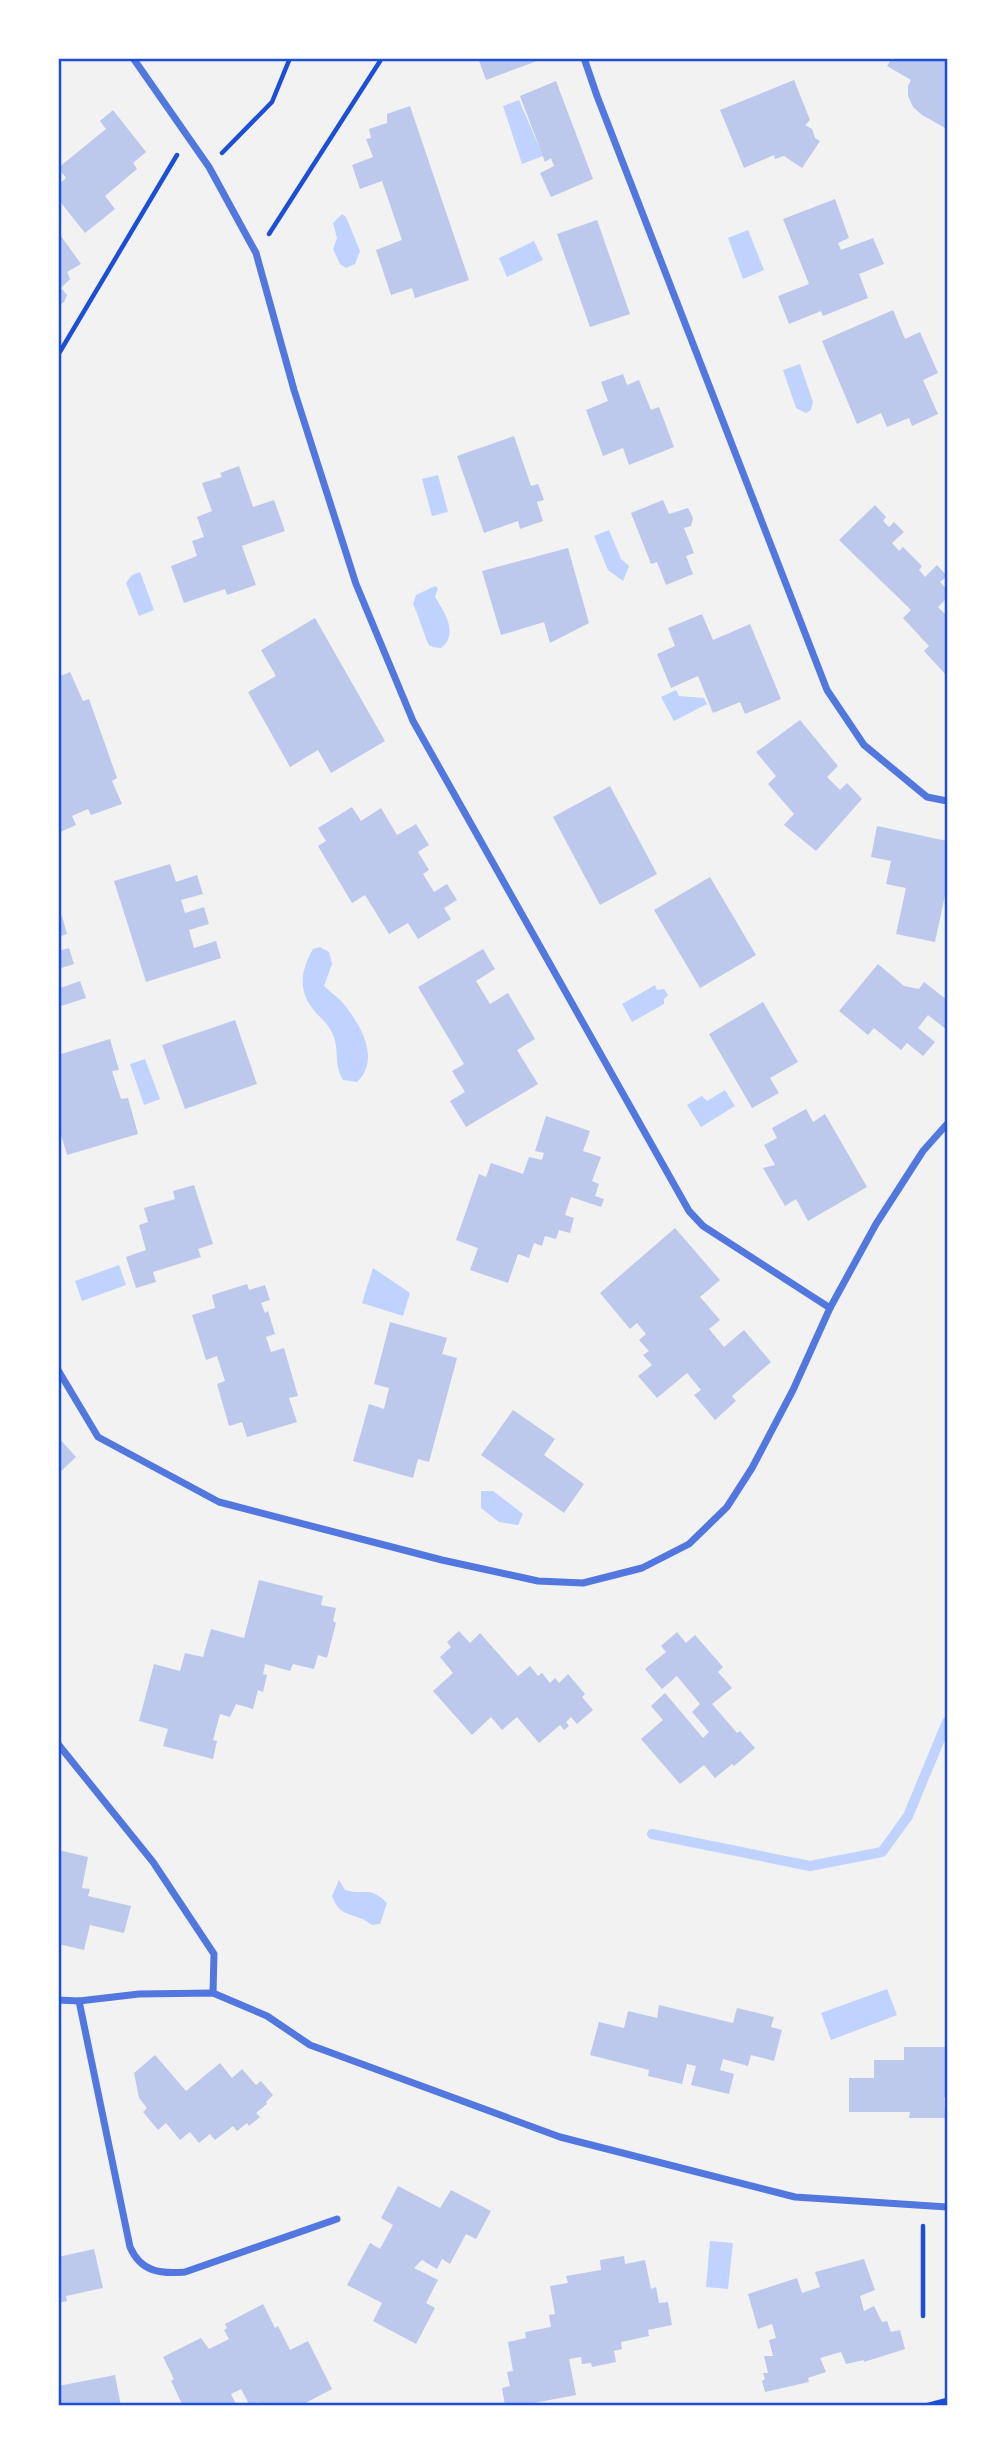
<svg xmlns="http://www.w3.org/2000/svg" width="1005" height="2464" viewBox="0 0 1005 2464" font-family="'IBM Plex Sans',sans-serif">
<rect width="100%" height="100%" fill="#f2f2f2"/>
<g fill="#bfd3fe">
<polygon points="519,100 543,156 522,164 503,106"/>
<polygon points="342,214 346,217 360,251 355,264 346,268 340,264 333,249 337,238 333,223"/>
<polygon points="748,230 764,270 743,279 728,238"/>
<polygon points="534,241 543,260 507,277 499,258"/>
<polygon points="800,364 813,402 811,410 806,413 796,408 783,370"/>
<polygon points="438,475 448,512 432,516 422,479"/>
<polygon points="609,530 621,559 629,566 623,581 608,570 594,536"/>
<polygon points="140,572 154,610 139,616 126,583 132,575"/>
<path d="M435,586l3,2 -3,9c10,16 24,37 6,51 -3,0 -10,-1 -12,-3 -2,-2 -12,-34 -16,-41l3,-9z"/>
<polygon points="676,690 679,696 704,698 707,704 674,721 661,697"/>
<path d="M320,947l9,5 3,12 -8,22c5,5 11,9 17,15 18,20 41,58 16,81l-14,-2c-9,-15 -4,-27 -9,-43 -4,-10 -8,-14 -16,-22 -20,-21 -19,-41 -5,-66z"/>
<polygon points="655,985 657,990 664,989 668,995 664,999 664,1004 632,1022 622,1004"/>
<polygon points="145,1059 160,1099 144,1105 130,1064"/>
<polygon points="725,1090 735,1106 701,1127 687,1105 702,1096 707,1101"/>
<polygon points="119,1265 126,1285 82,1301 75,1281"/>
<polygon points="373,1268 410,1293 403,1316 362,1303"/>
<polygon points="481,1491 493,1491 523,1514 518,1525 499,1522 481,1508"/>
<path d="M339,1880l6,10c20,6 24,-5 42,13l-7,21 -8,1c-17,-14 -31,-5 -40,-29z"/>
<polygon points="887,1989 897,2015 831,2040 821,2013"/>
<polygon points="710,2241 733,2243 728,2289 706,2287"/>
</g>
<g fill="none" stroke-linecap="round" stroke-linejoin="round">
<polyline stroke="#bfd3fe" stroke-width="10" points="652,1834 810,1866 882,1852 908,1816 947,1722"/>
</g>
<g fill="#bdc9ec">
<polygon points="478,58 545,58 486,80"/>
<polygon points="892,58 947,58 947,129 922,115 913,107 908,96 908,86 911,80 887,66"/>
<polygon points="794,80 810,120 805,125 812,129 815,138 820,141 802,168 784,156 775,159 774,155 744,168 720,110"/>
<polygon points="556,81 593,179 551,197 540,173 554,166 551,158 545,162 520,96"/>
<polygon points="410,106 469,280 415,298 412,288 391,295 376,250 402,240 382,181 360,189 352,165 373,157 366,139 371,138 369,129 387,123 387,114"/>
<polygon points="113,110 146,152 133,163 137,169 105,196 115,209 85,233 58,199 58,185 66,178 58,168 106,129 100,121"/>
<polygon points="835,199 849,238 838,243 841,250 873,238 884,264 859,274 868,298 823,316 821,311 789,324 778,296 809,284 783,219"/>
<polygon points="597,220 630,314 590,327 557,234"/>
<polygon points="58,232 81,264 67,272 70,279 61,288 67,295 64,302 58,306"/>
<polygon points="893,310 905,339 920,332 938,373 923,380 938,414 912,426 909,418 887,427 881,413 857,424 822,341"/>
<polygon points="623,374 627,385 639,380 651,410 659,407 674,447 629,465 623,448 603,456 586,410 608,401 601,382"/>
<polygon points="514,436 531,486 538,484 544,500 537,502 543,521 520,529 518,521 484,533 457,456"/>
<polygon points="239,466 253,507 274,500 285,531 242,546 256,585 227,595 225,589 184,603 171,566 197,556 192,541 204,537 197,517 212,511 202,483 222,477 220,473"/>
<polygon points="663,500 669,514 688,508 693,518 691,526 684,528 694,553 686,556 693,574 666,585 657,562 651,564 631,513"/>
<polygon points="875,505 886,517 883,521 889,527 894,522 904,532 892,543 899,551 903,547 922,566 919,570 925,577 937,565 947,576 940,582 947,590 947,598 938,607 945,614 947,612 947,676 924,651 929,646 903,618 911,610 839,540"/>
<polygon points="568,548 589,623 550,643 544,622 501,635 482,571"/>
<polygon points="702,614 713,640 750,624 781,699 745,714 740,702 713,713 698,676 671,688 657,654 675,646 668,628"/>
<polygon points="315,618 385,741 331,773 318,750 290,767 248,692 276,676 261,650"/>
<polygon points="70,672 83,701 89,699 117,778 112,781 122,804 91,815 88,809 72,816 76,825 58,833 58,677"/>
<polygon points="800,720 838,766 827,777 840,790 847,783 862,799 816,851 784,825 794,814 768,784 776,776 756,752"/>
<polygon points="610,786 657,874 600,905 553,817"/>
<polygon points="352,807 361,821 381,808 397,835 416,824 429,845 418,852 429,870 423,874 434,892 447,884 457,900 444,908 451,919 418,939 408,923 389,934 365,895 352,903 318,846 326,841 318,828"/>
<polygon points="877,826 947,841 947,886 935,942 896,934 906,888 886,884 891,861 871,857"/>
<polygon points="170,864 176,882 197,875 203,894 181,900 185,913 204,907 209,924 189,930 194,948 216,941 221,958 146,982 114,881"/>
<polygon points="710,877 756,955 700,988 654,910"/>
<polygon points="62,916 67,934 58,937 58,917"/>
<polygon points="69,948 74,964 58,969 58,951"/>
<polygon points="483,949 495,969 476,981 490,1004 508,993 535,1039 517,1050 538,1084 466,1127 450,1101 465,1092 452,1071 464,1064 418,987"/>
<polygon points="878,964 904,986 919,989 924,982 947,1000 947,1030 928,1015 918,1028 935,1042 923,1056 907,1043 901,1050 874,1028 868,1035 839,1011"/>
<polygon points="80,981 86,998 58,1007 58,989"/>
<polygon points="763,1002 798,1062 770,1078 779,1093 752,1108 709,1034"/>
<polygon points="235,1020 257,1084 185,1109 162,1045"/>
<polygon points="110,1039 119,1070 112,1071 121,1099 128,1098 138,1134 67,1155 58,1124 58,1055"/>
<polygon points="806,1109 813,1122 825,1114 867,1187 808,1221 796,1199 785,1206 763,1168 775,1165 764,1145 777,1138 772,1128"/>
<polygon points="546,1116 590,1131 583,1151 601,1157 592,1181 599,1184 595,1196 604,1199 601,1207 571,1197 565,1215 574,1218 570,1233 559,1230 556,1239 545,1236 542,1246 534,1243 529,1258 518,1254 508,1283 470,1270 478,1248 456,1240 479,1174 486,1177 491,1163 523,1174 529,1157 542,1160 544,1153 535,1151"/>
<polygon points="194,1185 213,1244 198,1249 201,1257 153,1272 156,1282 136,1288 126,1257 146,1250 139,1225 148,1222 144,1208 175,1199 173,1191"/>
<polygon points="675,1228 720,1280 700,1297 720,1320 709,1329 724,1347 744,1330 771,1362 732,1396 736,1401 715,1420 694,1395 701,1390 687,1373 657,1398 638,1376 652,1365 643,1355 649,1351 639,1340 646,1334 637,1323 630,1329 600,1293"/>
<polygon points="247,1284 249,1290 265,1285 270,1300 261,1303 265,1313 268,1311 275,1334 266,1337 271,1352 284,1348 298,1396 289,1398 297,1422 247,1437 242,1422 229,1426 217,1384 225,1381 217,1356 206,1360 192,1315 215,1308 212,1295"/>
<polygon points="390,1322 447,1338 442,1354 457,1358 429,1462 418,1459 413,1478 353,1461 369,1404 384,1409 389,1388 374,1384"/>
<polygon points="513,1410 555,1439 544,1455 584,1484 564,1513 481,1455"/>
<polygon points="58,1437 76,1457 58,1474"/>
<polygon points="259,1580 323,1596 321,1605 336,1608 333,1621 336,1623 327,1658 318,1655 314,1669 293,1664 290,1671 265,1664 263,1674 267,1675 263,1692 258,1690 253,1709 236,1704 230,1717 220,1714 213,1740 217,1741 213,1759 163,1746 168,1729 139,1721 154,1664 180,1671 185,1653 203,1657 211,1629 244,1638"/>
<polygon points="459,1631 470,1643 480,1633 518,1676 530,1666 538,1676 542,1673 550,1683 555,1678 559,1683 568,1674 585,1694 582,1697 593,1710 577,1724 571,1717 566,1722 569,1726 564,1730 560,1725 539,1743 517,1717 502,1730 491,1717 472,1735 433,1691 453,1673 440,1657 451,1647 447,1642"/>
<polygon points="677,1632 686,1643 695,1635 723,1667 718,1672 732,1688 712,1704 737,1733 740,1731 755,1748 734,1766 732,1764 715,1778 704,1765 680,1784 641,1739 663,1720 651,1706 665,1693 703,1738 709,1732 692,1712 700,1704 677,1676 662,1689 645,1669 666,1652 661,1646"/>
<polygon points="58,1850 88,1857 82,1888 90,1889 88,1896 131,1906 124,1933 90,1925 84,1950 58,1944"/>
<polygon points="659,2005 733,2023 737,2008 774,2017 771,2027 782,2030 774,2061 751,2055 748,2066 723,2059 720,2070 734,2074 729,2094 691,2085 696,2066 687,2064 682,2084 648,2076 649,2070 590,2055 599,2022 624,2028 628,2011 657,2018"/>
<polygon points="904,2047 947,2047 947,2098 944,2097 945,2118 909,2118 910,2112 849,2112 849,2078 874,2078 874,2060 904,2060"/>
<polygon points="155,2055 186,2091 220,2063 232,2078 242,2069 256,2085 261,2081 273,2095 266,2102 267,2104 256,2113 260,2117 249,2126 247,2123 237,2131 233,2126 215,2140 210,2134 199,2143 190,2132 180,2140 166,2123 158,2130 143,2112 147,2108 139,2098 134,2073"/>
<polygon points="398,2186 440,2208 451,2190 491,2211 476,2239 466,2234 450,2264 442,2259 437,2269 422,2260 414,2268 438,2280 426,2303 435,2308 416,2344 373,2321 382,2303 347,2285 370,2243 380,2249 393,2225 381,2218"/>
<polygon points="94,2249 103,2288 66,2296 67,2301 58,2303 58,2257"/>
<polygon points="624,2256 625,2264 645,2260 651,2289 656,2287 659,2303 668,2302 672,2325 648,2330 649,2336 621,2342 622,2349 614,2351 616,2362 592,2367 591,2363 582,2364 581,2357 569,2359 576,2395 518,2406 505,2406 502,2388 510,2386 507,2372 513,2371 508,2342 526,2338 525,2332 551,2327 549,2315 555,2314 550,2286 568,2283 566,2276 601,2270 600,2260"/>
<polygon points="864,2259 875,2290 860,2296 864,2311 874,2306 882,2322 887,2321 891,2332 900,2330 905,2349 864,2362 864,2360 846,2364 841,2352 820,2358 826,2372 808,2378 809,2382 765,2392 762,2381 765,2379 763,2373 768,2373 764,2356 773,2356 769,2340 776,2338 772,2324 758,2329 748,2294 797,2278 802,2293 820,2287 815,2272"/>
<polygon points="263,2304 275,2328 278,2326 290,2350 308,2341 332,2389 300,2406 290,2406 289,2403 283,2406 260,2406 258,2402 250,2406 241,2389 231,2394 237,2406 183,2406 171,2381 174,2379 163,2357 201,2338 209,2349 229,2339 224,2330 227,2328 225,2324"/>
<polygon points="115,2375 121,2406 58,2406 58,2386"/>
</g>
<g fill="none" stroke-linecap="round" stroke-linejoin="round">
<g stroke="#1d4ed8" stroke-width="4.5">
<polyline points="222,153 272,102 290,58"/>
<polyline points="269,234 382,58"/>
<polyline points="58,355 177,155"/>
<polyline points="923,2226 923,2316"/>
<polyline points="924,2406 947,2400"/>
</g>
<g stroke="#5277de" stroke-width="7">
<polyline points="133,58 209,167 256,253 294,390 356,584 413,721 689,1211 703,1226 830,1308"/>
<polyline points="584,58 597,96 827,690 864,745 927,797 947,801"/>
<polyline points="58,1370 98,1437 219,1502 442,1560 538,1581 583,1583 642,1568 689,1544 727,1507 752,1468 793,1390 830,1308 876,1224 923,1151 947,1124"/>
<polyline points="58,1744 153,1862 214,1954 213,1993"/>
<polyline points="58,2000 79,2001 139,1994 213,1993 267,2016 310,2045 560,2137 795,2197 947,2207"/>
<path d="M79,2001l51,246c11,25 30,27 55,25l152,-53"/>
</g>
</g>
<rect width="1005" height="2464" fill="none" stroke="#ffffff" stroke-width="119"/>
<rect x="60" y="60" width="886" height="2344" fill="none" stroke="#1d4ed8" stroke-width="2.5"/>
</svg>
